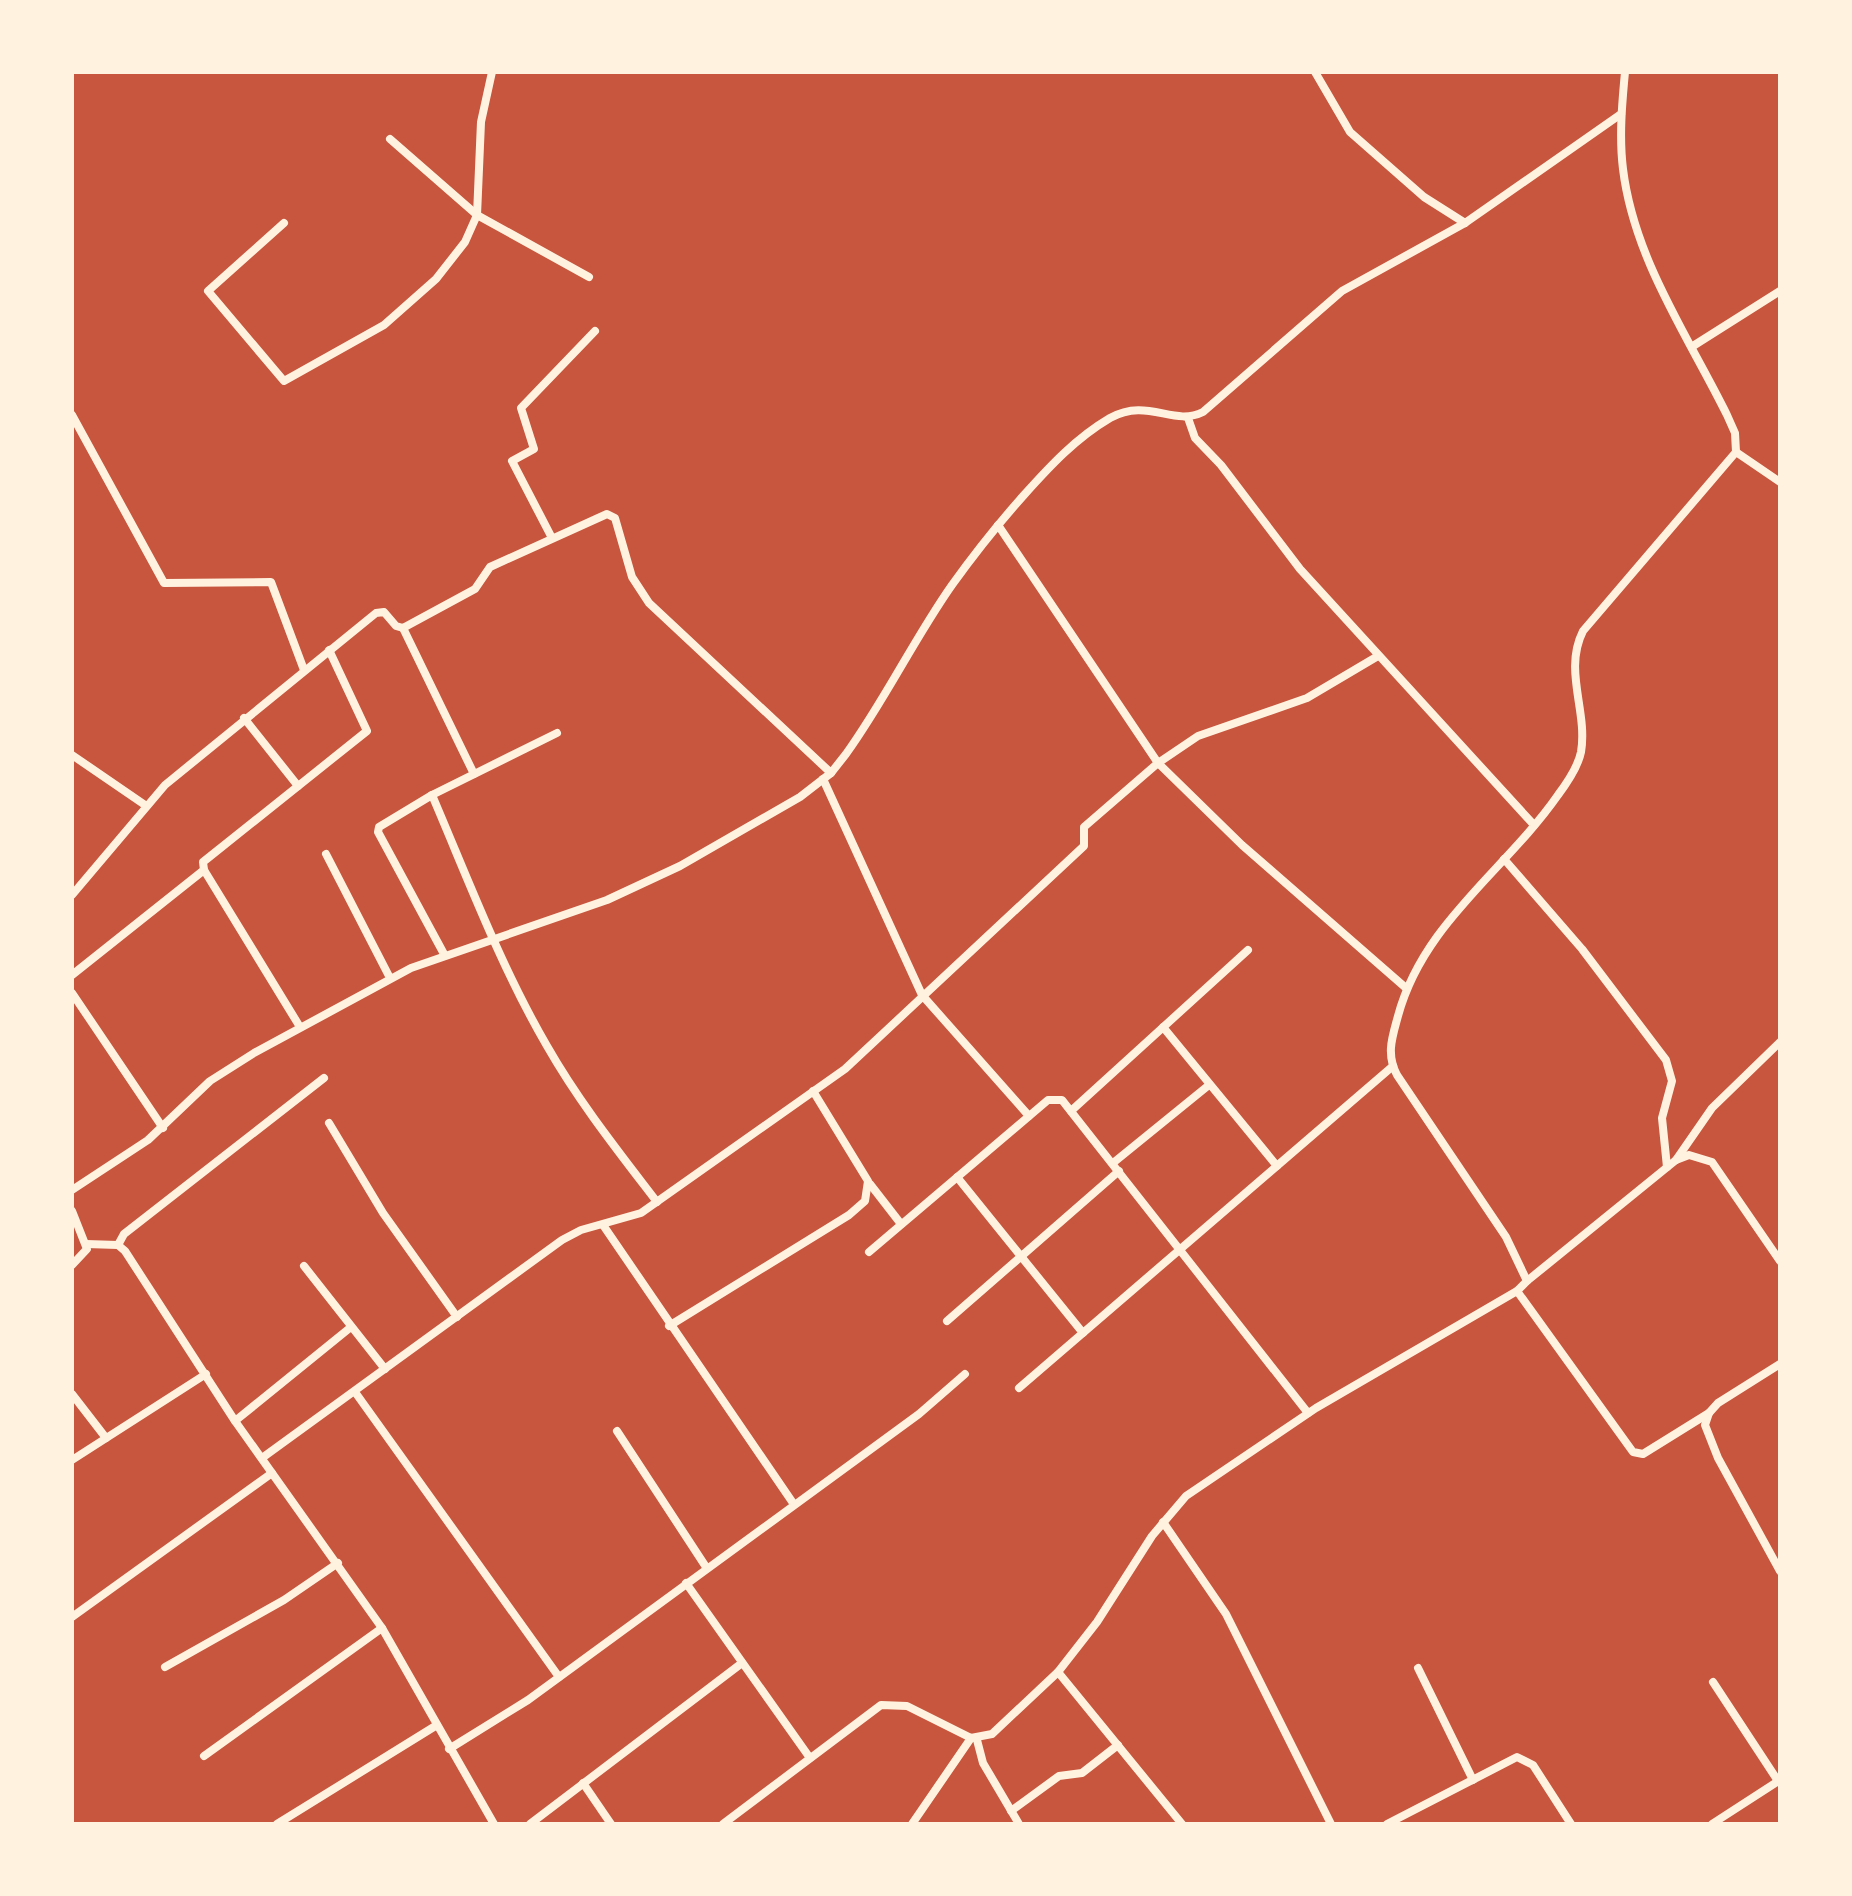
<svg xmlns="http://www.w3.org/2000/svg" width="1852" height="1896" viewBox="0 0 1852 1896" font-family="'IBM Plex Serif',serif">
<rect width="100%" height="100%" fill="#c8553d"/>
<g fill="none" stroke-linecap="round" stroke-linejoin="round">
<g stroke="#fff3e0" stroke-width="8">
<polyline points="1315,72 1350,132 1424,197 1465,223"/>
<polyline points="390,139 477,215 589,277"/>
<polyline points="284,223 208,291 284,381 384,325 436,279 465,242 477,215 481,122 492,72"/>
<polyline points="1693,346 1780,291"/>
<polyline points="72,415 164,583 271,582 304,670"/>
<polyline points="1188,418 1195,438 1221,465 1300,569 1534,825"/>
<polyline points="1736,452 1780,482"/>
<polyline points="998,525 1158,763 1242,845 1406,988"/>
<polyline points="552,538 512,461 534,449 521,408 595,331"/>
<polyline points="403,628 474,774"/>
<polyline points="244,718 298,786"/>
<polyline points="72,755 145,805"/>
<polyline points="823,779 922,995 1029,1116"/>
<path d="M432,795c36,84 69,172 115,251 32,56 71,105 110,156"/>
<polyline points="326,854 390,978"/>
<polyline points="1504,859 1582,949 1666,1060 1672,1081 1662,1118 1667,1167"/>
<polyline points="72,895 165,785 376,613 384,612 396,626 403,628 475,589 490,567 607,514 615,518 632,577 649,603 831,773"/>
<polyline points="444,954 378,832 379,827 432,795 557,733"/>
<polyline points="72,975 204,870"/>
<polyline points="72,993 163,1128"/>
<polyline points="300,1027 204,870 203,862 367,731 329,650"/>
<polyline points="1163,1027 1277,1166"/>
<polyline points="1071,1111 1248,950"/>
<polyline points="329,1123 383,1213 457,1317"/>
<polyline points="1676,1160 1712,1108 1780,1042"/>
<polyline points="1113,1163 1209,1085"/>
<polyline points="957,1177 1083,1333"/>
<polyline points="870,1184 901,1224"/>
<path d="M72,1190l76,-50 62,-59 44,-28 157,-85 196,-68 73,-34 120,-69 31,-24 15,-19c39,-54 68,-115 106,-169 23,-32 47,-62 72,-90 26,-29 52,-57 86,-77 38,-21 63,9 93,-6l139,-121 123,-68 156,-109"/>
<polyline points="72,1211 87,1249 72,1265"/>
<polyline points="603,1225 793,1503"/>
<polyline points="86,1244 118,1245 125,1251 235,1421 382,1628 494,1824"/>
<polyline points="118,1245 124,1234 324,1078"/>
<polyline points="869,1252 1048,1100 1062,1100 1308,1413"/>
<polyline points="304,1266 385,1369"/>
<polyline points="1527,1281 1676,1160 1689,1155 1712,1162 1780,1261"/>
<polyline points="1517,1291 1633,1452 1643,1454 1709,1413"/>
<polyline points="947,1321 1119,1171"/>
<polyline points="669,1326 849,1215 865,1201 868,1181 813,1091"/>
<polyline points="1780,1364 1718,1403 1709,1413 1705,1425 1718,1458 1780,1571"/>
<polyline points="1019,1388 1393,1066"/>
<polyline points="355,1392 559,1677"/>
<polyline points="72,1394 106,1438"/>
<polyline points="235,1421 351,1327"/>
<polyline points="617,1431 706,1567"/>
<polyline points="262,1458 562,1240 581,1230 641,1213 845,1069 1084,846 1084,827 1158,763 1198,736 1307,698 1378,656"/>
<polyline points="72,1460 206,1374"/>
<polyline points="1163,1522 1226,1614 1331,1824"/>
<polyline points="686,1583 810,1758"/>
<polyline points="72,1617 272,1473"/>
<polyline points="165,1667 284,1600 338,1563"/>
<polyline points="1418,1668 1473,1780"/>
<polyline points="1058,1672 1182,1824"/>
<polyline points="1713,1682 1778,1781"/>
<polyline points="977,1740 983,1763 1019,1824"/>
<polyline points="449,1749 528,1700 919,1414 965,1374"/>
<polyline points="204,1756 382,1628"/>
<polyline points="583,1783 611,1824"/>
<polyline points="1011,1811 1059,1776 1082,1773 1118,1745"/>
<polyline points="277,1824 437,1725"/>
<polyline points="530,1824 742,1663"/>
<path d="M723,1824l158,-119 26,1 64,32 21,-4 66,-62 39,-50 55,-86 34,-40 130,-88 201,-117 10,-10 -21,-44 -109,-162c-11,-21 -5,-37 1,-59 25,-93 107,-145 160,-221 9,-12 20,-28 23,-43 7,-41 -18,-81 2,-121l153,-179 -1,-19 -8,-18c-39,-79 -93,-156 -104,-246 -4,-32 -1,-65 2,-97"/>
<polyline points="912,1824 971,1738"/>
<polyline points="1387,1824 1517,1757 1533,1765 1571,1824"/>
<polyline points="1712,1824 1780,1780"/>
</g>
</g>
<rect width="1852" height="1896" fill="none" stroke="#fff3e0" stroke-width="148"/>
</svg>
